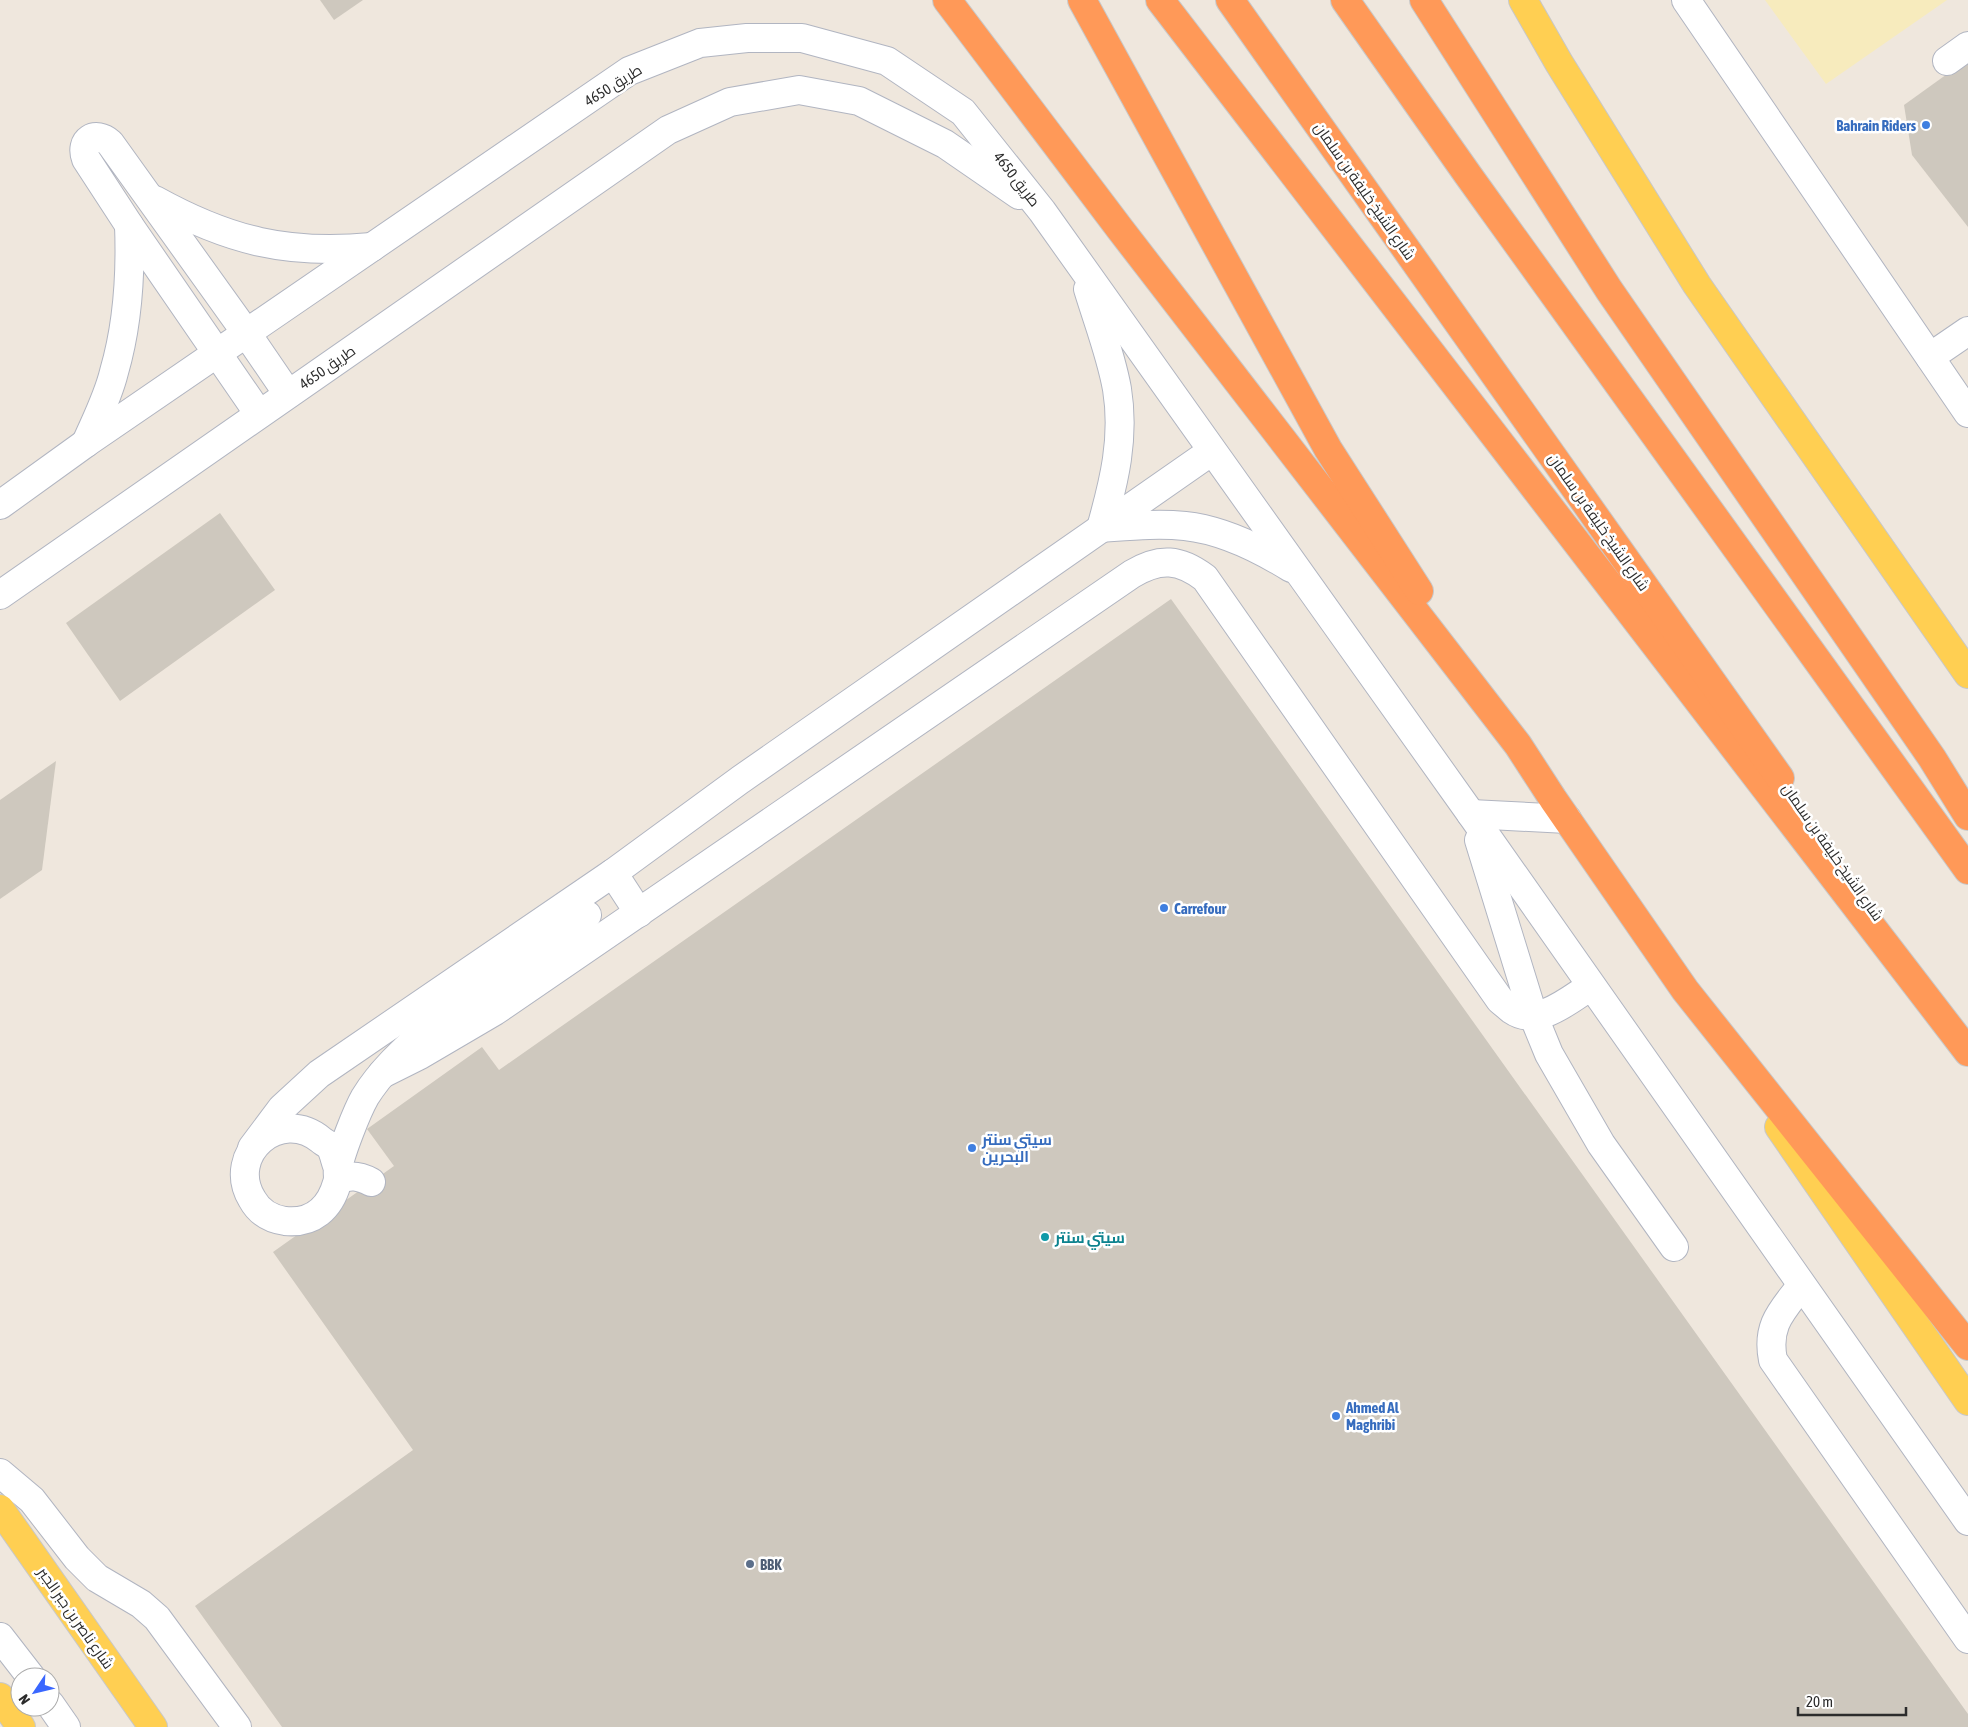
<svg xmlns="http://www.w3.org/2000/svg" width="1968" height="1727" viewBox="0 0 1968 1727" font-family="'Asap Condensed',Cairo,sans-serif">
<rect width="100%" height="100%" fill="#efe7dd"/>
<polygon fill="#f7ebbd" points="1765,0 1947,0 1826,84"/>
<g fill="#cec8be">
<polygon points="320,0 363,0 334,20"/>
<polygon points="1968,59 1968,227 1912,155 1904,105"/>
<polygon points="220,513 275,590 120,701 66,623"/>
<polygon points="1171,599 1968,1714 1968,1727 282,1727 195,1606 413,1450 273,1252 394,1166 367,1129 482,1047 499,1070"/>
<polygon points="56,761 42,870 0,899 0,800"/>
</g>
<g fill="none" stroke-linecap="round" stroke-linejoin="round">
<g stroke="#b1b5c1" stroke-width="30">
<g id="minor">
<polyline points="1686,0 1968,413"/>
<polyline points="1947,61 1968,46"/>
<path d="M155,200c74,41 133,55 217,47"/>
<path d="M1088,289c10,33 23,66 29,100 8,49 -3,93 -16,139 28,-2 56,-5 84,-2 38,4 74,22 106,42"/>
<polyline points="1930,357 1968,331"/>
<path d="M259,414l-130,-189 -43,-66c-7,-19 9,-29 24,-16l137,191 41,60"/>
<path d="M86,443c10,-23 22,-46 28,-71 14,-48 17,-97 15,-147"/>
<polyline points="0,505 86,443 629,71 700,43 747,38 802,38 887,61 963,112 1042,211 1471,814 1968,1521"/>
<polyline points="0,595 668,130 730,102 799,90 859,101 945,144 1019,195"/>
<polyline points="1471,814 1567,819"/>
<polyline points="1479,840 1533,1015 1549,1054 1601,1144 1674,1247"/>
<polyline points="613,873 639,913"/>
<path d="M382,1074l38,-19 75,-44 637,-437c28,-17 48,-15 73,4l295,422c4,3 8,7 12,10 26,18 58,-11 79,-24"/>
<polyline points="252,1148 282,1108 319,1074 613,873 740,780 1212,451"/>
<path d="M338,1168c-3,-6 -4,-16 -8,-21 -2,-3 -7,-5 -9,-7 -41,-34 -96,14 -69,59 7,13 19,20 33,22 28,3 45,-13 52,-38 2,-5 0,-10 1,-15 3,-16 19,-57 27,-71 16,-26 39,-47 61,-67l161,-115"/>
<path d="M338,1180c12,-6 22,-4 33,2"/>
<path d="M1801,1286c-19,25 -35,39 -28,74l195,279"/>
<polyline points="0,1473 32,1500 77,1558 97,1578 141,1604 157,1618 237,1727"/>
<polyline points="0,1637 31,1677"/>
<polyline points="50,1704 66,1727"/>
</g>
</g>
<g stroke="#c8c8c8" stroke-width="30">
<g id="major">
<polyline points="1523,0 1559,63 1697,285 1968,674"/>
<polyline points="1779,1127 1968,1401"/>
<polyline points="0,1509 153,1727"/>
<polyline points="0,1697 21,1727"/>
</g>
</g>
<g stroke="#c8c8c8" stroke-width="30">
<g id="highway">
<polyline points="947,0 1120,229 1518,745 1553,799 1685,990 1968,1346"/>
<polyline points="1082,0 1328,449 1419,591"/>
<polyline points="1160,0 1968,1052"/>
<polyline points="1230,0 1780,778"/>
<polyline points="1345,0 1468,175 1968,870"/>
<polyline points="1424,0 1609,290 1932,758 1968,816"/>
</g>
</g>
<use href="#minor" stroke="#fff" stroke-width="28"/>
<use href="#major" stroke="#ffcf52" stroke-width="28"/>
<use href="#highway" stroke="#ff9958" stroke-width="28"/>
</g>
<g fill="#3f7fe0" stroke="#fff" stroke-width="2">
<circle cx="1926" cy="125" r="5"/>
<circle cx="1164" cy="908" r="5"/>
<circle cx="972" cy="1148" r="5"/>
<circle cx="1336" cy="1416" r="5"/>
</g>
<circle fill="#0f9aa8" stroke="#fff" stroke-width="2" cx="1045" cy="1237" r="5"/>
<circle fill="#5c6f8a" stroke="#fff" stroke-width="2" cx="750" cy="1564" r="5"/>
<g text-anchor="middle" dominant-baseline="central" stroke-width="5" stroke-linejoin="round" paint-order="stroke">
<g font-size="15" fill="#2c2c2c" stroke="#fff">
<text transform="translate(613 85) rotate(-32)">طريق 4650</text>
<text transform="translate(1017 179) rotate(52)">طريق 4650</text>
<text transform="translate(1365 191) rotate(55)">شارع الشيخ خليفة بن سلمان</text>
<text transform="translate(327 367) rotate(-35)">طريق 4650</text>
<text transform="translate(1599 522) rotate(55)">شارع الشيخ خليفة بن سلمان</text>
<text transform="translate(1833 852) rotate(55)">شارع الشيخ خليفة بن سلمان</text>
<text transform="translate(76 1618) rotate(55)">شارع ناصر بن جبر الجبر</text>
</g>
<g font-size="15" font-weight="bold" fill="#366cbe" stroke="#fff" text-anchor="start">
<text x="1916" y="125" text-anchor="end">Bahrain Riders</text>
<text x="1174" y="908">Carrefour</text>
<text x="982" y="1139">سيتي سنتر<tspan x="982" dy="17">البحرين</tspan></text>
<text x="1346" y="1407">Ahmed Al<tspan x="1346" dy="17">Maghribi</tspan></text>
</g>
<g font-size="15" font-weight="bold" fill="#0d838f" stroke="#fff" text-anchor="start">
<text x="1055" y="1237">سيتي سنتر</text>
</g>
<g font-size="15" font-weight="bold" fill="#4e5e75" stroke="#fff" text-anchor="start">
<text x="760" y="1564">BBK</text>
</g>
</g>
<g transform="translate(35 1692) rotate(235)"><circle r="24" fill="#ffffff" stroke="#ababab"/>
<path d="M0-4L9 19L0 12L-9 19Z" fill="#3a67ff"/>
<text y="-8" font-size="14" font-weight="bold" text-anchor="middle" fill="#2c2c2c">N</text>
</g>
<path d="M1798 1707v8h108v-8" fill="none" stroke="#2c2c2c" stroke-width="2.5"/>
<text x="1806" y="1707" font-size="15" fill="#2c2c2c" stroke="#ffffff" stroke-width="4" paint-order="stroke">20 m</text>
</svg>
